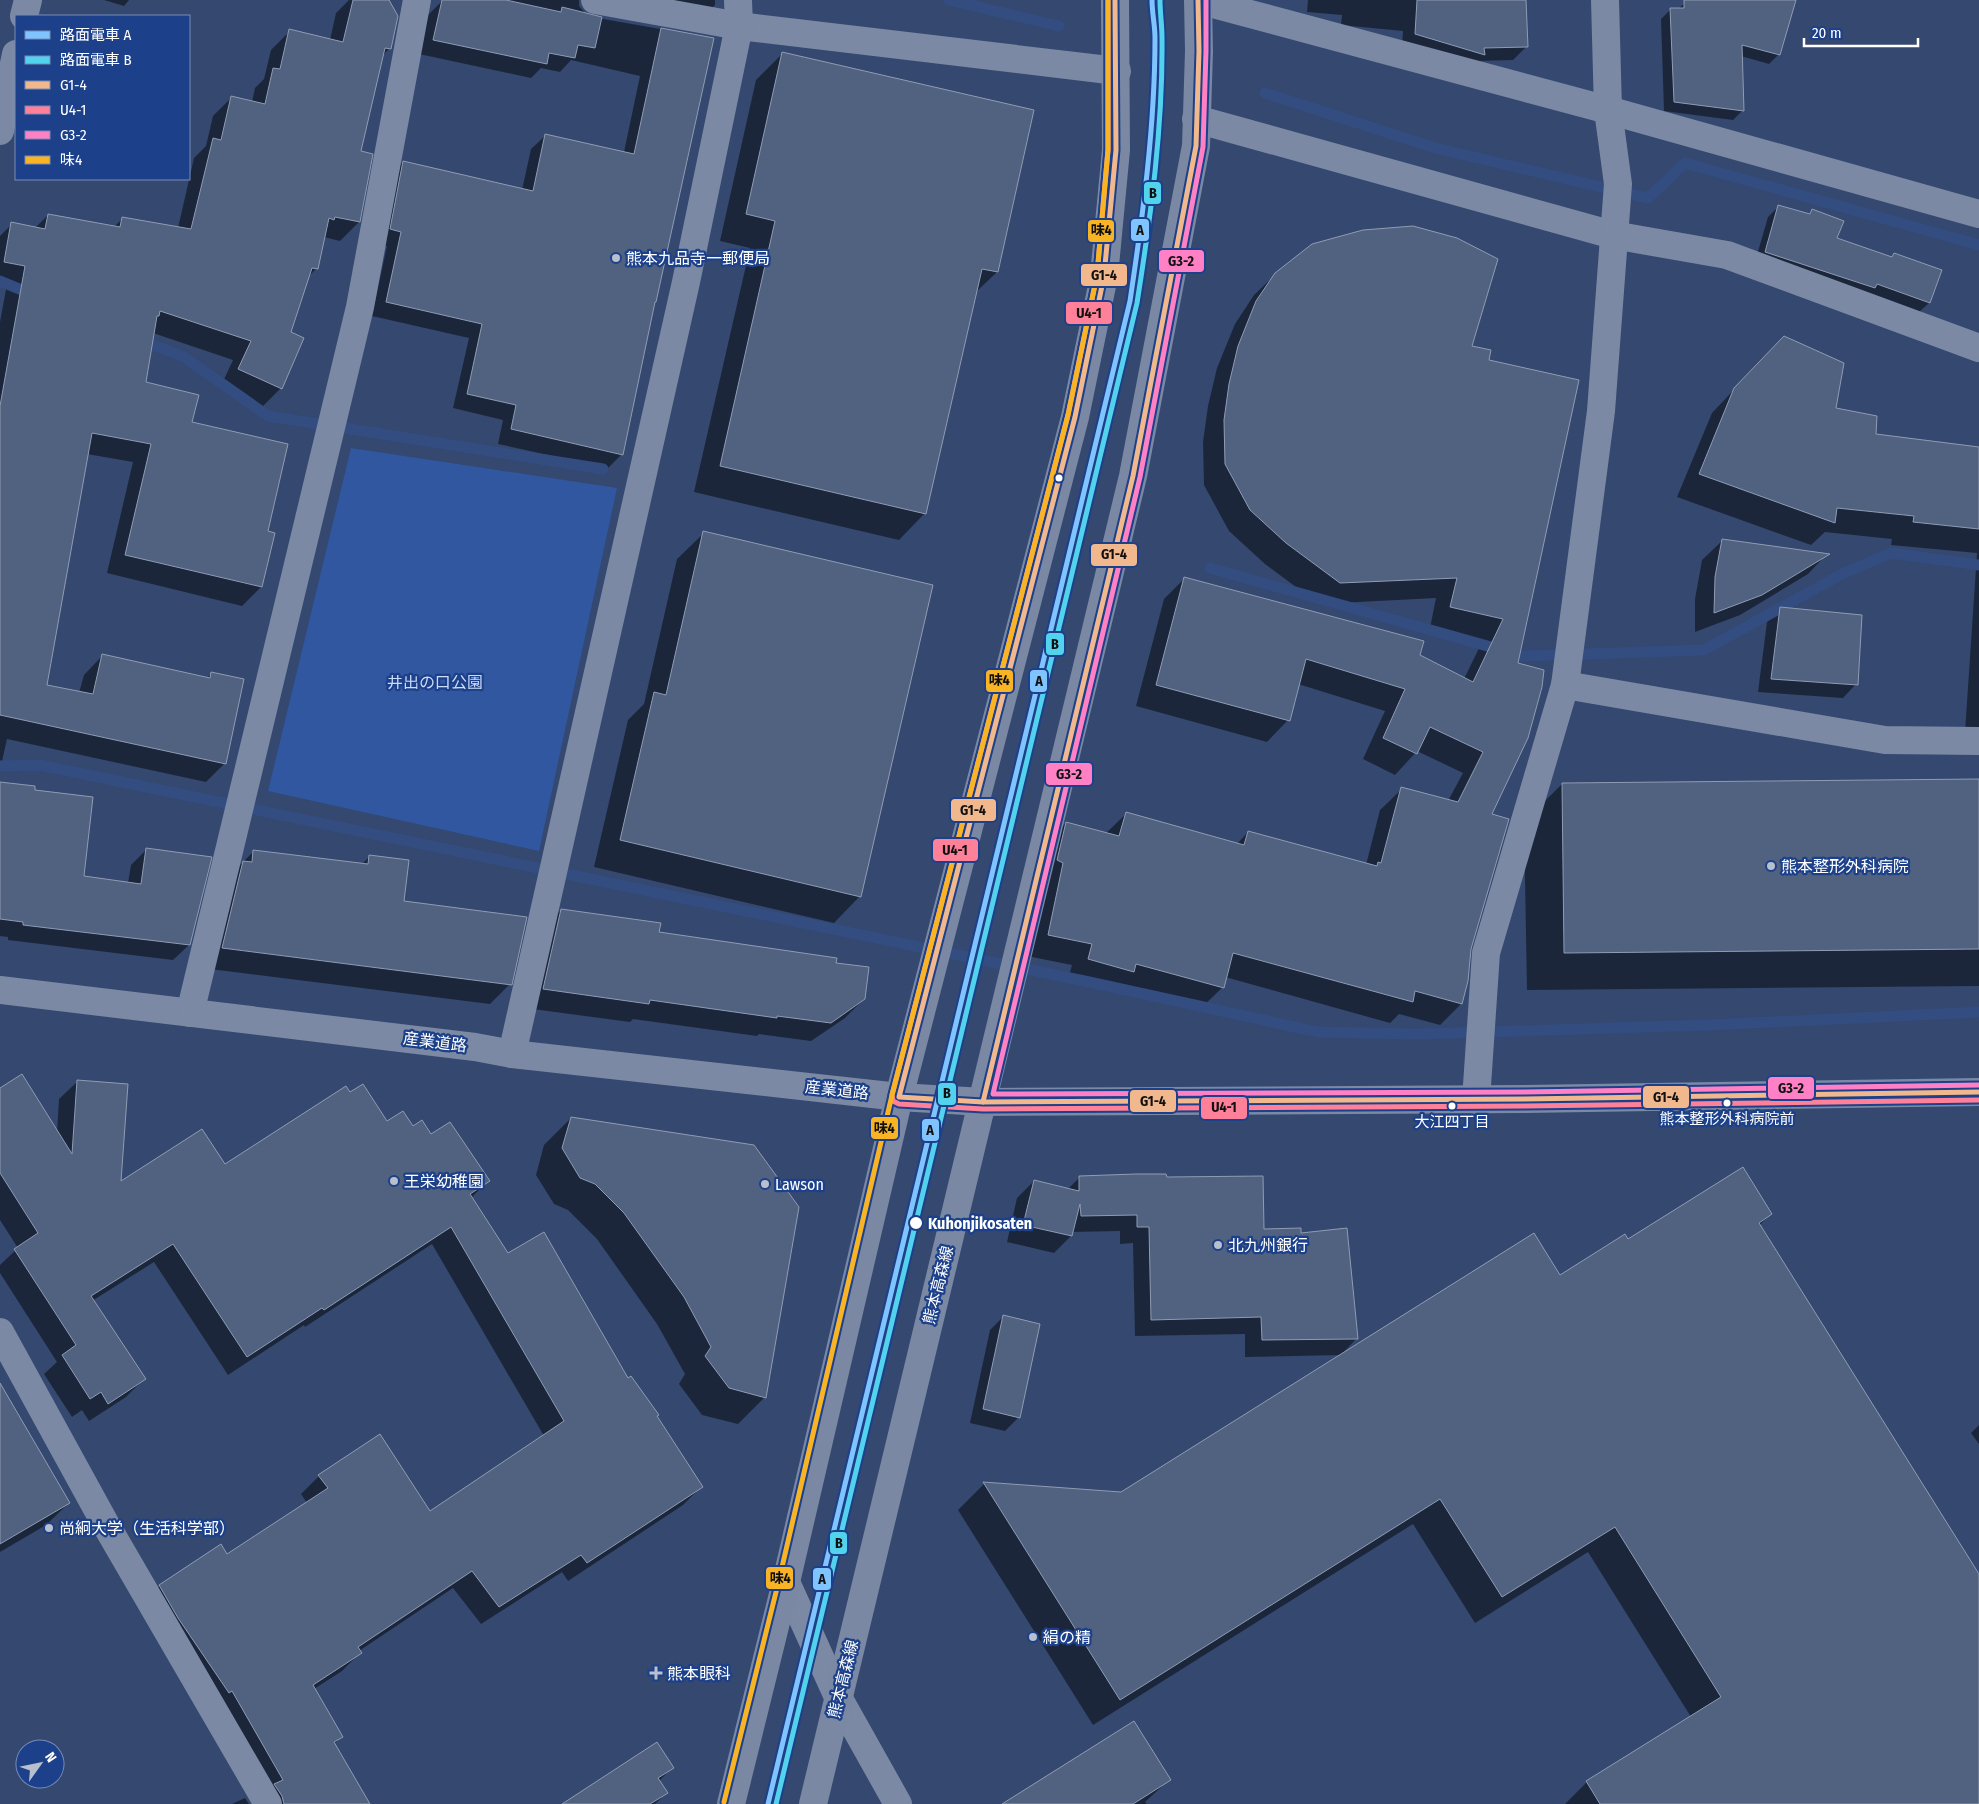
<svg xmlns="http://www.w3.org/2000/svg" width="1979" height="1804" viewBox="0 0 1979 1804" font-family="'Fira Sans Condensed','Noto Sans JP',sans-serif">
<rect width="100%" height="100%" fill="#344870"/>
<polygon fill="#3057a0" points="351,448 617,488 539,851 268,791"/>
<g fill="#0007">
<polygon points="104,0 129,0 124,6"/>
<polygon points="349,0 384,0 390,48 382,56 360,152 371,155 359,222 340,241 324,237 316,269 308,277 290,333 281,388 262,407 220,388 233,360 153,333 144,383 191,422 267,532 274,534 261,587 242,606 107,573 133,462 87,454 46,686 79,693 84,675 102,656 207,678 211,674 225,763 206,782 7,739 0,770 0,322 7,284 0,283 0,236 12,224 35,228 48,215 114,227 123,218 178,228 194,158 206,146 213,116 232,97 252,102 255,88 264,79 271,50 290,31 330,40 336,13"/>
<polygon points="443,0 579,0 579,6 585,13 592,17 712,38 653,303 622,454 608,468 498,444 503,420 453,408 469,338 372,316 387,246 377,243 389,176 403,162 522,190 531,149 546,135 624,152 640,76 571,60 560,72 541,68 531,78 419,54 428,15"/>
<polygon points="591,0 715,0 715,5 700,20"/>
<polygon points="1308,0 1525,0 1527,46 1513,60 1476,61 1402,47 1403,31 1341,25 1342,15 1307,12"/>
<polygon points="1756,0 1794,0 1779,54 1769,64 1741,56 1743,110 1733,120 1664,111 1661,19 1671,9 1678,9 1685,3"/>
<polygon points="782,54 997,272 975,293 925,513 899,540 694,492 750,248 720,241 756,80"/>
<polygon points="1779,206 1808,215 1812,211 1835,239 1891,258 1894,254 1940,271 1929,303 1918,313 1755,262 1768,217"/>
<polygon points="1276,274 1471,347 1487,361 1516,664 1490,815 1461,1004 1440,1025 1399,1014 1390,1023 1225,977 1223,987 1201,1008 1118,986 1112,992 1068,980 1072,965 1027,956 1045,844 1066,823 1106,833 1126,814 1237,844 1248,832 1366,865 1380,810 1402,789 1448,801 1463,773 1417,751 1395,775 1363,759 1385,711 1298,684 1288,720 1267,742 1136,706 1164,599 1185,578 1418,656 1464,679 1483,640 1430,628 1436,598 1319,604 1265,564 1229,531 1204,485 1203,442 1208,406 1217,368 1235,324 1254,295"/>
<polygon points="1761,361 1874,435 1979,448 1979,733 1965,732 1977,553 1891,545 1892,539 1825,532 1811,545 1677,497 1712,413"/>
<polygon points="704,533 860,896 834,923 594,867 628,720 644,704 677,559"/>
<polygon points="1723,540 1827,554 1808,574 1740,615 1695,632 1695,599 1702,560"/>
<polygon points="1781,608 1856,684 1843,698 1758,692 1767,622"/>
<polygon points="1979,780 1979,986 1527,990 1524,822 1562,784"/>
<polygon points="147,849 189,945 173,960 8,940 8,937 0,936 0,861 83,877 128,883 131,865"/>
<polygon points="254,851 361,865 370,856 402,902 510,984 490,1004 202,968 234,871"/>
<polygon points="561,910 658,933 864,999 845,1018 811,1041 759,1034 757,1036 633,1019 630,1022 525,1008 543,929"/>
<polygon points="78,1081 119,1184 224,1166 350,1094 387,1123 412,1128 431,1136 488,1181 471,1198 508,1254 628,1380 655,1416 701,1487 683,1505 568,1581 562,1572 481,1624 453,1588 359,1651 360,1653 342,1671 314,1689 341,1737 334,1744 368,1804 257,1804 141,1604 160,1586 227,1556 307,1503 301,1494 319,1476 429,1513 544,1436 432,1244 305,1327 304,1325 228,1375 154,1262 92,1301 144,1379 126,1397 89,1421 82,1410 72,1417 44,1374 57,1362 0,1273 0,1265 18,1248 0,1220 0,1090 57,1133 59,1099"/>
<polygon points="571,1118 765,1397 738,1424 702,1415 679,1384 685,1374 657,1324 597,1239 568,1210 554,1204 536,1175 544,1145"/>
<polygon points="1079,1178 1165,1178 1263,1230 1300,1235 1357,1338 1341,1355 1560,1277 1627,1240 1770,1214 1759,1226 1979,1577 1979,1804 1565,1804 1587,1782 1691,1717 1588,1552 1475,1623 1413,1524 1093,1725 958,1510 984,1484 1121,1493 1342,1355 1245,1357 1245,1334 1135,1336 1133,1243 1120,1244 1120,1231 1072,1232 1071,1236 1054,1253 1007,1242 1017,1198 1034,1181 1067,1190"/>
<polygon points="1003,1317 1019,1417 1005,1431 970,1423 990,1330"/>
<polygon points="0,1385 69,1503 46,1525 0,1552"/>
<polygon points="1979,1425 1979,1444 1971,1433"/>
<polygon points="672,1768 659,1781 666,1793 655,1804 578,1804"/>
<polygon points="1169,1780 1145,1802 1147,1804 1010,1804"/>
<polygon points="245,1798 249,1804 232,1804"/>
</g>
<g fill="none" stroke-linecap="round" stroke-linejoin="round">
<g stroke="#334d81" stroke-width="11">
<polyline points="949,0 1059,26"/>
<polyline points="1265,93 1435,148 1648,198 1685,163 1979,245"/>
<polyline points="0,281 34,295"/>
<polyline points="138,339 184,357 268,416 603,469"/>
<polyline points="1210,568 1523,656 1704,650 1842,574 1891,553 1979,565"/>
<polyline points="0,766 40,765 1089,982 1318,1032 1417,1034 1710,1025 1979,1012"/>
</g>
</g>
<g fill="#516180" stroke="#8f9cb3">
<polygon points="353,0 389,0 398,16 391,49 385,48 361,151 373,154 360,222 335,217 334,220 329,218 318,269 312,268 291,332 304,338 282,389 238,369 251,341 160,311 159,316 157,316 146,382 199,395 192,422 288,444 268,531 275,533 262,587 125,555 151,444 92,433 47,685 93,694 102,654 210,678 211,672 244,679 226,764 0,715 0,406 25,266 4,262 11,222 45,229 48,214 120,227 122,217 191,229 213,138 221,140 231,96 265,104 273,68 280,69 289,29 343,42"/>
<polygon points="442,0 506,0 561,12 562,7 602,17 595,48 578,45 575,58 549,53 547,64 433,40"/>
<polygon points="1417,0 1526,0 1528,47 1484,48 1485,55 1415,34"/>
<polygon points="1684,0 1796,0 1780,55 1742,45 1744,111 1674,102 1670,8 1684,8"/>
<polygon points="661,28 714,38 656,302 655,302 623,455 511,429 516,405 467,394 482,324 386,302 401,232 390,229 403,161 533,191 545,134 634,154"/>
<polygon points="782,52 1034,110 998,272 982,269 926,514 720,466 775,221 746,214"/>
<polygon points="1778,205 1810,214 1812,209 1844,221 1837,238 1892,257 1894,253 1942,270 1930,303 1877,284 1875,288 1765,252"/>
<polygon points="1413,226 1457,238 1498,259 1472,346 1491,350 1489,360 1579,380 1518,663 1544,670 1542,687 1528,738 1492,814 1509,819 1471,949 1468,981 1462,1004 1415,991 1413,1002 1233,953 1224,988 1136,964 1134,972 1088,959 1092,944 1048,935 1063,863 1057,860 1066,822 1119,836 1126,812 1244,845 1248,831 1377,866 1378,862 1381,863 1401,787 1458,802 1483,752 1430,727 1417,754 1383,738 1405,689 1306,659 1290,721 1156,685 1184,577 1424,641 1420,655 1473,682 1503,619 1450,607 1457,578 1340,583 1286,543 1250,510 1225,464 1224,420 1229,384 1238,346 1256,301 1275,273 1312,244 1363,230"/>
<polygon points="1784,336 1844,363 1836,408 1877,416 1876,434 1979,447 1979,529 1913,522 1914,516 1837,508 1835,523 1699,474 1734,388"/>
<polygon points="703,531 933,585 861,897 620,840 654,692 666,695"/>
<polygon points="1722,539 1830,554 1762,595 1714,613 1715,577"/>
<polygon points="1780,607 1862,615 1858,685 1771,679"/>
<polygon points="1979,779 1979,949 1564,953 1562,783"/>
<polygon points="0,782 35,786 35,790 93,797 84,876 141,884 146,848 212,857 190,945 23,925 23,922 0,919"/>
<polygon points="253,850 368,864 369,855 409,860 404,901 527,917 512,985 222,948 243,861 252,862"/>
<polygon points="561,909 661,923 659,932 837,958 836,963 869,967 865,999 831,1023 777,1016 777,1018 650,1000 649,1004 543,989"/>
<polygon points="22,1074 72,1154 77,1080 128,1084 121,1181 202,1129 225,1164 346,1086 350,1092 363,1084 387,1121 403,1111 413,1126 422,1120 431,1134 450,1122 490,1181 470,1194 508,1253 544,1232 628,1378 631,1376 659,1415 657,1416 703,1487 587,1563 581,1555 499,1607 472,1571 358,1647 362,1653 313,1685 343,1737 334,1742 370,1804 284,1804 282,1796 274,1784 283,1780 232,1691 229,1693 178,1618 159,1585 221,1544 227,1554 328,1488 318,1475 380,1434 430,1511 564,1421 451,1227 324,1310 322,1308 247,1357 173,1244 91,1296 146,1379 108,1404 101,1392 90,1399 62,1355 76,1345 14,1249 38,1233 0,1173 0,1088"/>
<polygon points="571,1117 754,1145 799,1207 766,1398 729,1388 705,1356 711,1347 684,1297 624,1213 595,1184 580,1178 562,1148"/>
<polygon points="1743,1167 1772,1214 1759,1223 1979,1574 1979,1804 1600,1804 1586,1781 1721,1697 1615,1527 1502,1597 1440,1499 1120,1700 983,1482 1121,1492 1534,1233 1560,1275 1625,1234 1628,1239"/>
<polygon points="1136,1174 1166,1174 1167,1177 1263,1176 1264,1229 1301,1228 1301,1233 1347,1228 1358,1339 1262,1340 1261,1317 1151,1320 1149,1227 1137,1227 1137,1215 1081,1216 1080,1204 1072,1236 1023,1225 1034,1180 1079,1191 1079,1176"/>
<polygon points="1003,1315 1040,1324 1020,1418 983,1409"/>
<polygon points="0,1383 70,1503 0,1544"/>
<polygon points="1134,1721 1171,1780 1133,1804 1002,1804"/>
<polygon points="657,1742 674,1768 658,1778 668,1793 650,1804 562,1804"/>
</g>
<g fill="none" stroke-linecap="round" stroke-linejoin="round">
<g stroke="#7b89a5" stroke-width="28">
<polyline points="595,0 739,26 1117,71"/>
<polyline points="1198,0 1608,110 1979,214"/>
<polyline points="24,16 28,0"/>
<polyline points="1196,119 1613,235 1727,255 1979,348"/>
<polyline points="0,131 16,54"/>
<polyline points="1565,685 1885,740 1979,741"/>
<polyline points="0,990 475,1047 512,1054 899,1097 983,1102 1525,1099 1979,1092"/>
<polyline points="190,1013 360,307 417,0"/>
<polyline points="512,1054 686,282 739,26 738,0"/>
<polyline points="1476,1100 1486,953 1565,685 1601,411 1618,184 1608,110 1605,0"/>
<polyline points="0,1332 106,1525 268,1804"/>
<polyline points="786,1582 838,1697 898,1804"/>
</g>
<g stroke="#7a88a3" stroke-width="28">
<polyline points="731,1804 786,1582 899,1097 1075,417 1104,276 1116,150 1115,0"/>
<polyline points="813,1804 1133,476 1196,146 1199,51 1198,0"/>
</g>
<g stroke="#1c4089" stroke-width="9">
<g id="bus-1">
<polyline points="1115,0 1116,150 1104,276 1075,417 899,1097 983,1102 1525,1099 1979,1092"/>
<polyline points="983,1102 1133,476 1196,146 1199,51 1198,0"/>
</g>
</g>
<g stroke="#1c4089" stroke-width="9">
<polyline id="bus-2" points="1108,0 1108,150 1097,275 1068,415 892,1095 893,1101 899,1104 983,1109 1525,1106 1979,1100"/>
</g>
<g stroke="#1c4089" stroke-width="9">
<polyline id="bus-3" points="1206,0 1206,51 1203,147 1140,477 993,1094 1525,1092 1979,1085"/>
</g>
<g stroke="#1c4089" stroke-width="9">
<polyline id="bus-4" points="724,1802 779,1580 892,1095 1068,415 1097,275 1108,150 1108,0"/>
</g>
<use href="#bus-1" stroke="#f1b78d" stroke-width="5"/>
<use href="#bus-2" stroke="#ff8098" stroke-width="5"/>
<use href="#bus-3" stroke="#ff80c5" stroke-width="5"/>
<use href="#bus-4" stroke="#f9b426" stroke-width="5"/>
<g stroke="#1c4089" stroke-width="9">
<path id="tram-1" d="M768,1804l362,-1503c13,-87 25,-175 25,-263 0,-13 -3,-25 -3,-38"/>
</g>
<g stroke="#1c4089" stroke-width="9">
<path id="tram-2" d="M776,1804l361,-1501c14,-88 26,-177 25,-265 0,-13 -2,-25 -2,-38"/>
</g>
<use href="#tram-1" stroke="#80c4ff" stroke-width="5"/>
<use href="#tram-2" stroke="#53d2ee" stroke-width="5"/>
</g>
<g fill="#b8bfcd" stroke="#1c4089" stroke-width="2">
<circle cx="616" cy="258" r="5"/>
<circle cx="1771" cy="866" r="5"/>
<circle cx="394" cy="1181" r="5"/>
<circle cx="765" cy="1184" r="5"/>
<circle cx="1218" cy="1245" r="5"/>
<circle cx="49" cy="1528" r="5"/>
<circle cx="1033" cy="1637" r="5"/>
<path d="M653.5 1665.5h5v5h5v5h-5v5h-5v-5h-5v-5h5z"/>
</g>
<g fill="#fff" stroke="#1c4089" stroke-width="2">
<circle cx="1059" cy="478" r="4.5"/>
<circle cx="1727" cy="1103" r="4.5"/>
<circle cx="1452" cy="1106" r="4.5"/>
<circle cx="916" cy="1223" r="7"/>
</g>
<g text-anchor="middle" dominant-baseline="central" stroke-width="4.5" stroke-linejoin="round" paint-order="stroke">
<g font-size="15" fill="#fff" stroke="#1c4089">
<text x="1727" y="1119">熊本整形外科病院前</text>
<text x="1452" y="1122">大江四丁目</text>
</g>
<g font-size="16" fill="#fff" stroke="#1c4089" text-anchor="start">
<text x="626" y="258">熊本九品寺一郵便局</text>
<text x="1781" y="866">熊本整形外科病院</text>
<text x="404" y="1181">王栄幼稚園</text>
<text x="775" y="1184">Lawson</text>
<text x="1228" y="1245">北九州銀行</text>
<text x="59" y="1528">尚絅大学（生活科学部）</text>
<text x="1043" y="1637">絹の精</text>
<text x="667" y="1673">熊本眼科</text>
</g>
<g font-size="16" fill="#cbdbf9" stroke="#1c4089">
<text x="435" y="682">井出の口公園</text>
</g>
<g font-size="16" fill="#fff" stroke="#1c4089">
<text transform="translate(435 1042) rotate(7)">産業道路</text>
<text transform="translate(837 1090) rotate(6)">産業道路</text>
<text transform="translate(938 1285) rotate(-76)">熊本高森線</text>
<text transform="translate(843 1679) rotate(-76)">熊本高森線</text>
</g>
<g font-size="16" font-weight="bold" fill="#fff" stroke="#1c4089" text-anchor="start">
<text x="928" y="1223">Kuhonjikosaten</text>
</g>
</g>
<g stroke="#1c4089" stroke-width="2">
<rect x="1143" y="181" width="19" height="24" rx="5" fill="#53d2ee"/>
<rect x="1130" y="218" width="20" height="24" rx="5" fill="#80c4ff"/>
<rect x="1087" y="219" width="28" height="24" rx="5" fill="#f9b426"/>
<rect x="1158" y="249" width="47" height="24" rx="5" fill="#ff80c5"/>
<rect x="1080" y="263" width="48" height="24" rx="5" fill="#f1b78d"/>
<rect x="1065" y="301" width="48" height="24" rx="5" fill="#ff8098"/>
<rect x="1090" y="543" width="48" height="24" rx="5" fill="#f1b78d"/>
<rect x="1045" y="632" width="20" height="24" rx="5" fill="#53d2ee"/>
<rect x="985" y="669" width="29" height="24" rx="5" fill="#f9b426"/>
<rect x="1029" y="669" width="19" height="24" rx="5" fill="#80c4ff"/>
<rect x="1045" y="762" width="48" height="24" rx="5" fill="#ff80c5"/>
<rect x="950" y="798" width="47" height="24" rx="5" fill="#f1b78d"/>
<rect x="932" y="838" width="47" height="24" rx="5" fill="#ff8098"/>
<rect x="1767" y="1076" width="48" height="24" rx="5" fill="#ff80c5"/>
<rect x="937" y="1082" width="20" height="24" rx="5" fill="#53d2ee"/>
<rect x="1642" y="1085" width="48" height="24" rx="5" fill="#f1b78d"/>
<rect x="1129" y="1089" width="48" height="24" rx="5" fill="#f1b78d"/>
<rect x="1200" y="1096" width="48" height="24" rx="5" fill="#ff8098"/>
<rect x="870" y="1116" width="29" height="24" rx="5" fill="#f9b426"/>
<rect x="921" y="1118" width="19" height="24" rx="5" fill="#80c4ff"/>
<rect x="829" y="1531" width="19" height="24" rx="5" fill="#53d2ee"/>
<rect x="765" y="1566" width="29" height="24" rx="5" fill="#f9b426"/>
<rect x="812" y="1567" width="20" height="24" rx="5" fill="#80c4ff"/>
</g>
<g font-size="14" text-anchor="middle" font-weight="bold" fill="#111">
<text x="1153" y="198">B</text>
<text x="1140" y="235">A</text>
<text x="1101" y="235">味4</text>
<text x="1181" y="266">G3-2</text>
<text x="1104" y="280">G1-4</text>
<text x="1089" y="318">U4-1</text>
<text x="1114" y="559">G1-4</text>
<text x="1055" y="649">B</text>
<text x="999" y="685">味4</text>
<text x="1039" y="686">A</text>
<text x="1069" y="779">G3-2</text>
<text x="973" y="815">G1-4</text>
<text x="955" y="855">U4-1</text>
<text x="1791" y="1093">G3-2</text>
<text x="947" y="1098">B</text>
<text x="1666" y="1102">G1-4</text>
<text x="1153" y="1106">G1-4</text>
<text x="1224" y="1112">U4-1</text>
<text x="884" y="1133">味4</text>
<text x="930" y="1135">A</text>
<text x="839" y="1548">B</text>
<text x="780" y="1583">味4</text>
<text x="822" y="1584">A</text>
</g>
<rect x="15" y="15" width="175" height="165" fill="#1c4089" stroke="#778cb8"/>
<rect x="25" y="31" width="25" height="8" fill="#80c4ff" stroke="#778cb8"/>
<text x="60" y="40" font-size="15" fill="#ffffff">路面電車 A</text>
<rect x="25" y="56" width="25" height="8" fill="#53d2ee" stroke="#778cb8"/>
<text x="60" y="65" font-size="15" fill="#ffffff">路面電車 B</text>
<rect x="25" y="81" width="25" height="8" fill="#f1b78d" stroke="#778cb8"/>
<text x="60" y="90" font-size="15" fill="#ffffff">G1-4</text>
<rect x="25" y="106" width="25" height="8" fill="#ff8098" stroke="#778cb8"/>
<text x="60" y="115" font-size="15" fill="#ffffff">U4-1</text>
<rect x="25" y="131" width="25" height="8" fill="#ff80c5" stroke="#778cb8"/>
<text x="60" y="140" font-size="15" fill="#ffffff">G3-2</text>
<rect x="25" y="156" width="25" height="8" fill="#f9b426" stroke="#778cb8"/>
<text x="60" y="165" font-size="15" fill="#ffffff">味4</text>
<g transform="translate(40 1764) rotate(57)"><circle r="24" fill="#1c4089" stroke="#778cb8"/>
<path d="M0-4L9 19L0 12L-9 19Z" fill="#b8bfcd"/>
<text y="-8" font-size="14" font-weight="bold" text-anchor="middle" fill="#ffffff">N</text>
</g>
<path d="M1804 38v8h114v-8" fill="none" stroke="#ffffff" stroke-width="2.5"/>
<text x="1812" y="38" font-size="15" fill="#ffffff" stroke="#1c4089" stroke-width="4" paint-order="stroke">20 m</text>
</svg>
